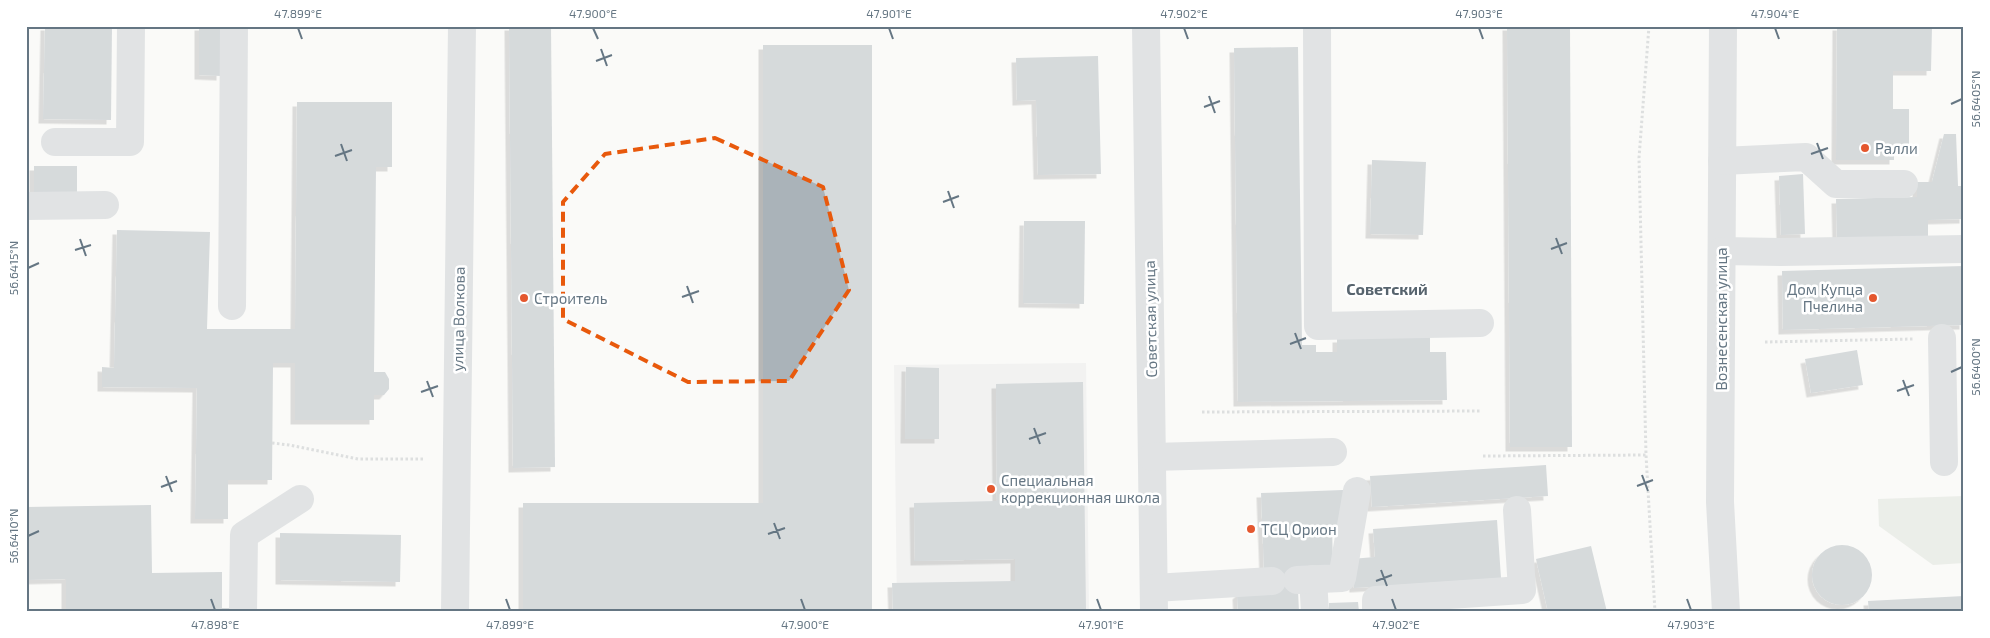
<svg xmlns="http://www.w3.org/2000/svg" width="1990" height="638" viewBox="0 0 1990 638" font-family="'Exo 2',sans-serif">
<defs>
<filter id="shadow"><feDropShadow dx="-4.5" dy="4.5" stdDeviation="0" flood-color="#0004"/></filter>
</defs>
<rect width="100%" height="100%" fill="#fafaf8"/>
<polygon fill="#e8e9e9" points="1086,363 1089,612 897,612 894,365"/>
<polygon fill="#dadfd7" points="1964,496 1964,563 1933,565 1879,526 1878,499"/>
<g fill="#aab3b9" filter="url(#shadow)">
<polygon points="45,26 112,26 111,120 43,119"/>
<polygon points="199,26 222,26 221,76 199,75"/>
<polygon points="509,26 551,26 555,467 513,468"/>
<polygon points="1507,26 1570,26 1572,447 1510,447"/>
<polygon points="1837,26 1932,26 1931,71 1893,71 1893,109 1909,109 1909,149 1894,149 1894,160 1836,160"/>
<polygon points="763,45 872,45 872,612 523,612 523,503 763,503"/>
<polygon points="1298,47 1302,345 1316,345 1316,352 1337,352 1337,338 1430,337 1430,352 1446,352 1447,400 1238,402 1234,48"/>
<polygon points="1098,56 1101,174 1038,175 1036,100 1017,101 1016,58"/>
<polygon points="297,102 392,102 392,167 376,167 374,372 385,372 389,379 389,389 384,395 374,395 374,420 295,420 295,363 273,363 272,480 228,480 228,519 195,519 197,388 102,387 102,367 114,368 117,230 210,232 207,329 295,329"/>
<polygon points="1944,134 1956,134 1958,186 1964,186 1964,219 1928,220 1928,236 1837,239 1836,199 1917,197 1917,182 1932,182"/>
<polygon points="1372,160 1426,162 1423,235 1370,234"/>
<polygon points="34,166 77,166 77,194 34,195"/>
<polygon points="1803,174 1805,234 1781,235 1779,176"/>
<polygon points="1024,221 1085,221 1084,304 1023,303"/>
<polygon points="1964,266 1964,325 1783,330 1782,271"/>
<polygon points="1857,350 1863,385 1811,393 1805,359"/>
<polygon points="906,367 939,368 939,439 905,439"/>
<polygon points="1083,382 1086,612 893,612 892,583 1015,581 1015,559 915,561 914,503 997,501 996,384"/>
<polygon points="1546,465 1548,496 1372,507 1370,476"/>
<polygon points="1343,490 1344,526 1332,526 1333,567 1297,569 1299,612 1238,612 1237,595 1264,570 1261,493"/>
<polygon points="151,505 152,573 222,572 222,608 233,608 233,612 66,612 66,579 26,580 26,507"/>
<polygon points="1497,520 1501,578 1354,588 1351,559 1375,557 1373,529"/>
<polygon points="280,533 401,535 400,582 280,580"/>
<circle cx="1842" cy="575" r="30"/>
<polygon points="1591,546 1607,612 1548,612 1536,559"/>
<polygon points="1964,596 1964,612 1869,612 1868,601"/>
<polygon points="1358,602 1359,612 1329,612 1329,603"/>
</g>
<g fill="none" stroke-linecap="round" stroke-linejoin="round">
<g stroke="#bbbfc2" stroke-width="3" stroke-dasharray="2.5 2.5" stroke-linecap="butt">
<polyline points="1649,26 1639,158 1646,455 1655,612"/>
<polyline points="1765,342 1913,339"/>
<polyline points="1202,412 1482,411"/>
<polyline points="272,443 289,445 358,459 423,459"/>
<polyline points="1483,456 1646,455"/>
</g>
<g stroke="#c3c8cc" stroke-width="28">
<polyline points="1146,26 1154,612"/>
<polyline points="1317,26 1318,326 1480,323"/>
<polyline points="1723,26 1720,502 1726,612"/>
<polyline points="55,142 130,142 131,26"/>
<polyline points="1722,161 1806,157 1836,184 1904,184"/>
<polyline points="26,206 105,205"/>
<polyline points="1722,251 1781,252 1964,249"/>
<polyline points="232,306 234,26"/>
<polyline points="1942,338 1944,462"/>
<polyline points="1152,457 1333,452"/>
<polyline points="1313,579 1315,612"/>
<polyline points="1297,580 1342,578 1357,491"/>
<polyline points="1154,588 1272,581"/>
<polyline points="243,612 244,535 300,499"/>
<polyline points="455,612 462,26"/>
<polyline points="1376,612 1376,600 1522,590 1517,510"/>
</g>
</g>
<path d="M0 0H1990V638H0ZM715,138l108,49 26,103 -60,91 -101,1 -125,-63v-117l42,-48z" fill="#fafaf8" fill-opacity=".55" fill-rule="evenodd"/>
<path fill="none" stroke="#e8590c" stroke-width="4" stroke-dasharray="10 6" stroke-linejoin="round" d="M715,138l108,49 26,103 -60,91 -101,1 -125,-63v-117l42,-48z"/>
<path fill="none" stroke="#657683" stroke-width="2" d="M298,28l4,11M593,28l5,11M889,28l4,11M1184,28l4,11M1479,28l4,11M1775,28l4,11M601,49l6,17M596,61l16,-6M1209,96l6,17M1951,104l11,-5M1204,107l16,-6M1817,143l6,16M341,144l6,17M1811,154l17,-6M335,156l17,-6M948,191l6,17M943,202l16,-6M1556,238l6,16M80,239l6,17M1551,249l16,-6M75,250l16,-5M28,268l11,-5M687,286l6,17M682,297l17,-6M1295,333l6,16M1290,344l16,-6M1951,372l11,-5M1903,380l6,16M427,381l6,16M1897,391l17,-6M421,392l17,-6M1034,428l6,16M1029,439l17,-6M1642,475l6,16M166,476l6,16M1637,486l16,-6M161,487l16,-6M774,523l6,16M768,534l17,-6M28,536l11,-5M1381,570l6,16M1376,581l16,-6M211,599l4,11M506,599l4,11M801,599l4,11M1097,599l4,11M1392,599l4,11M1687,599l4,11"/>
<g fill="#e4572e" stroke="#fff" stroke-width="2">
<circle cx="1865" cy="148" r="5"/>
<circle cx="524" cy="298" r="5"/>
<circle cx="1873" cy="298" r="5"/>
<circle cx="991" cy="489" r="5"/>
<circle cx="1251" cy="529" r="5"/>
</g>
<g text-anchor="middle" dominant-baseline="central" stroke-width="5" stroke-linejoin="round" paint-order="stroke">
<g font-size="15" fill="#657683" stroke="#fff" text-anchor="start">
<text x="1875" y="148">Ралли</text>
<text x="1863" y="289" text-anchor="end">Дом Купца<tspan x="1863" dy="17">Пчелина</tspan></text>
<text x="534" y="298">Строитель</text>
<text x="1001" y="480">Специальная<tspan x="1001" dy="17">коррекционная школа</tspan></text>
<text x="1261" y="529">ТСЦ Орион</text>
</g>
<g font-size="15" fill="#657683" stroke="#fff">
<text transform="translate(458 319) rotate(-89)">улица Волкова</text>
<text transform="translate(1150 319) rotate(-91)">Советская улица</text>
<text transform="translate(1721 319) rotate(-90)">Вознесенская улица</text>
</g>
<g font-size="16" font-weight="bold" fill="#57646e" stroke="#fff">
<text x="1387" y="288">Советский</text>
</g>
</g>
<rect width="1990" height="638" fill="none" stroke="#ffffff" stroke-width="55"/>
<rect x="28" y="28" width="1934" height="582" fill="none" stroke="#657683" stroke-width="2"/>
<g font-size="12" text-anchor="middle" fill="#657683">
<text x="298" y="18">47.899°E</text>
<text x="593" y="18">47.900°E</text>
<text x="889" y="18">47.901°E</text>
<text x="1184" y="18">47.902°E</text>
<text x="1479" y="18">47.903°E</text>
<text x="1775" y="18">47.904°E</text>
<text transform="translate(1976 99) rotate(-90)" y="4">56.6405°N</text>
<text transform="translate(14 268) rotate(-90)" y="4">56.6415°N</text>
<text transform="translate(1976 367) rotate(-90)" y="4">56.6400°N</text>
<text transform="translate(14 536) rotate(-90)" y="4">56.6410°N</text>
<text x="215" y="629">47.898°E</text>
<text x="510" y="629">47.899°E</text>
<text x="805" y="629">47.900°E</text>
<text x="1101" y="629">47.901°E</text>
<text x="1396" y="629">47.902°E</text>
<text x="1691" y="629">47.903°E</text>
</g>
</svg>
